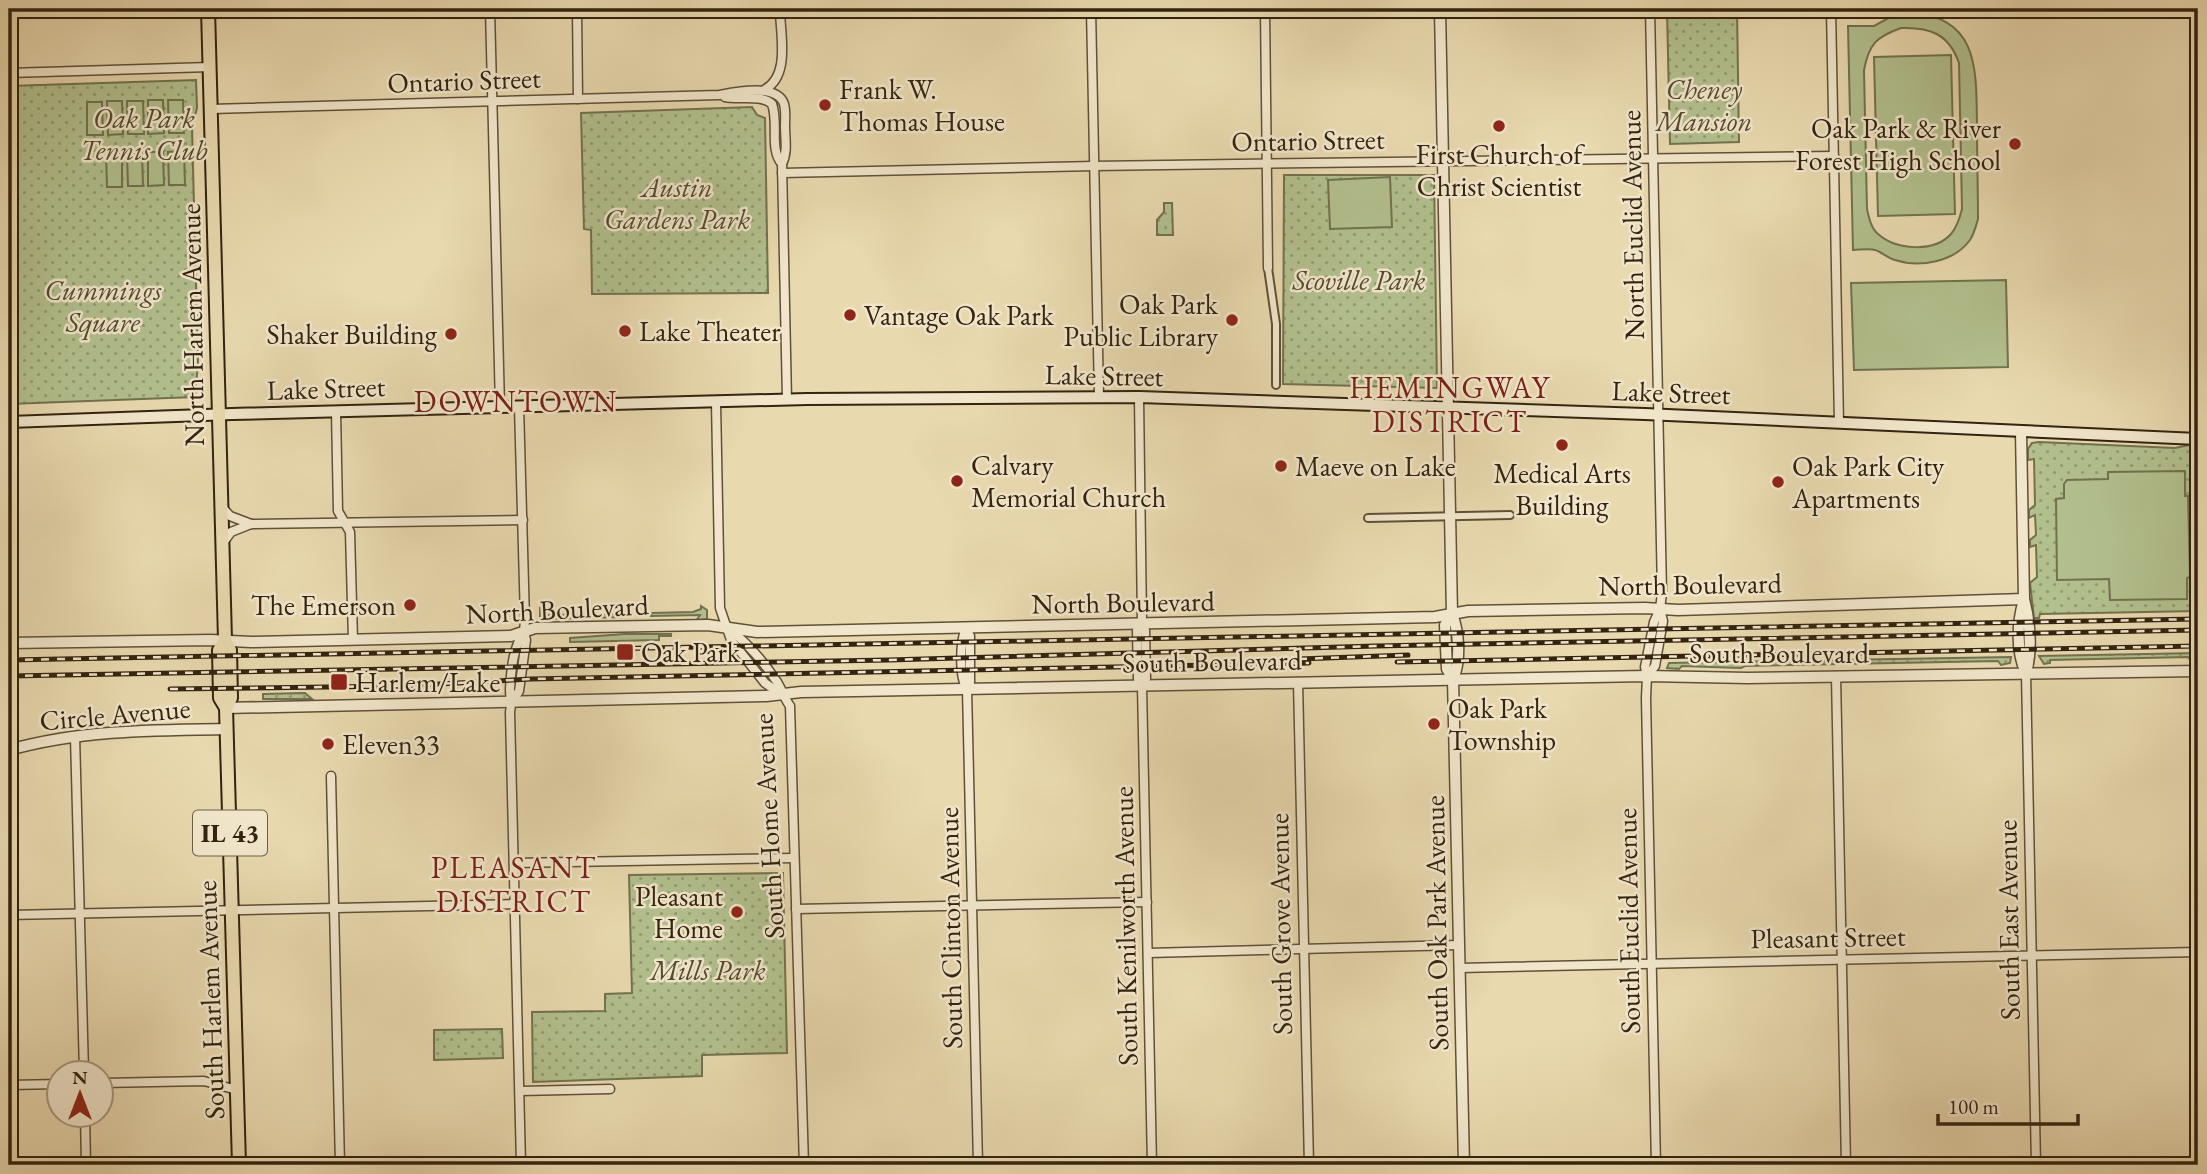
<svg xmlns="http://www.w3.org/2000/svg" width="2207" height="1174" viewBox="0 0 2207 1174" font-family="'EB Garamond',serif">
<defs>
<pattern id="grass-dots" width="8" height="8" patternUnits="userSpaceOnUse" patternTransform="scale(1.75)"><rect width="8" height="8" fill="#b2c08e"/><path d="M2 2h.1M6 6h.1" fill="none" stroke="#919c73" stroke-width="1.8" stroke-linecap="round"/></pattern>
</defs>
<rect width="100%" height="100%" fill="#e9d9af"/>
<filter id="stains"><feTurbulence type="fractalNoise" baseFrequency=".00286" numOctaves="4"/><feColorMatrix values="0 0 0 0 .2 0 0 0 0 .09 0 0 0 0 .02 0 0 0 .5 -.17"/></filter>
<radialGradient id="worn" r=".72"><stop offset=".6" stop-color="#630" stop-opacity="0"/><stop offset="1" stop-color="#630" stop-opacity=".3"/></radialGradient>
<g fill="url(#grass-dots)" stroke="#72724f" stroke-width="2">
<polygon points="1667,9 1737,9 1739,142 1670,144"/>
<polygon points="196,80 197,108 192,127 198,363 195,397 9,404 9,86"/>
<polygon points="752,107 757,115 765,118 768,293 592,294 591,230 584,229 581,113"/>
<polygon points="1284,175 1434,175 1437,388 1283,384"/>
<polygon points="1164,203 1172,203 1173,235 1157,235 1157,220 1164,212"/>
<polygon points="2039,442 2175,448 2189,445 2198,447 2198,611 2040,614 2039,618 2034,618 2030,583 2037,577 2036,545 2030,547 2030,540 2036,535 2035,515 2029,518 2029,510 2035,505 2034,459 2028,460 2028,449 2032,443"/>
<polygon points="2198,653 2198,661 2191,661 2188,657 2050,660 2050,663 2044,664 2039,656"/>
<polygon points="2011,657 2010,663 2001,665 1998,661 1745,666 1741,668 1682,666 1679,669 1667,668 1669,663"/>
<polygon points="305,693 312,699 263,699 263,694"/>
<polygon points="783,873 787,1053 702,1055 702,1076 533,1082 532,1012 605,1011 605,994 632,993 629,875"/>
<polygon points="502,1029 503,1058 434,1060 434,1030"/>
</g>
<g fill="#b2c08e" stroke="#72724f" stroke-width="2" fill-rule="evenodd">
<path d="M1910,13c71,3 66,61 67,114 0,31 1,62 1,92 -2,7 -4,15 -8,21 -16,22 -50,28 -75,20 -8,-2 -13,-8 -20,-10 -5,-2 -16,0 -22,0l-5,-224h26l20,-11zM1901,28c29,-1 48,6 58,35l3,146c-2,8 -5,18 -11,25 -17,19 -55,16 -73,0 -7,-6 -9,-16 -11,-25l-3,-139c5,-26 12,-33 37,-42z"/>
<polygon points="1951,55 1955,214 1878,216 1874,57"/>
<polygon points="148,100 163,100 164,133 148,134"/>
<polygon points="168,100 183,100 184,133 169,133"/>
<polygon points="107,101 122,101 123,134 108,135"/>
<polygon points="127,101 143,101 144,134 128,134"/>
<polygon points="87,102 102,102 103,135 87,135"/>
<polygon points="184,151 185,185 169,185 168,152"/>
<polygon points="148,152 163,152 164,185 148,186"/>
<polygon points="122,153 122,187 107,187 106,154"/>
<polygon points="127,153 142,153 143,186 128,186"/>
<polygon points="1390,177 1392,227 1330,229 1328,180"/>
<polygon points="2006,280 2008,367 1854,370 1851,283"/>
<polygon points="2185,471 2185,496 2188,496 2190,577 2187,578 2187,599 2110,600 2109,579 2057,580 2056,499 2064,498 2064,484 2067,480 2108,479 2108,472"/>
<polygon points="701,606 707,610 707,619 696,621 700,615 651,616 651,613 693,612 701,609"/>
<polygon points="540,608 544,609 545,615 627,614 626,617 540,619"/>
<polygon points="625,634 671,634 671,636 659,636 659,640 570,642 570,638"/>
</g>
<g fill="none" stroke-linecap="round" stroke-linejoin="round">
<g stroke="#605038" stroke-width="10">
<g id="pedestrian">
<polyline points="1268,268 1276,324 1276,385"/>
<polyline points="1368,518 1510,515"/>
</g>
</g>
<g stroke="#605038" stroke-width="11">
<g id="minor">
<polyline points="490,9 500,407"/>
<polyline points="577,9 578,99"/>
<polyline points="1091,9 1099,397"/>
<polyline points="1265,9 1268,268"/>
<polyline points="1650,9 1662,593 1660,609 1654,622 1645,667 1647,676 1646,698 1656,1165"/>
<polyline points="1831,9 1839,423"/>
<polyline points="2018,9 2019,9"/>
<polyline points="9,73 210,67"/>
<path d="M764,90c27,-14 16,-56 16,-81"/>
<path d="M725,97c14,3 36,-3 47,7 7,19 -3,45 10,60"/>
<path d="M211,109l508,-14c16,-3 58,-12 65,9 2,7 1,16 1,22 0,13 3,26 -3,38l5,236"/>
<polyline points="782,173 1094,166 1834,156"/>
<polyline points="1139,397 1142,624 1145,630 1146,679 1142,686 1152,1165"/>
<polyline points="716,402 720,608 731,640 765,683 782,695"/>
<polyline points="336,411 338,511 350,532 353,640"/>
<polyline points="221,506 230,516 251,524"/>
<polyline points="222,544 231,532 251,524 523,520"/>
<polyline points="1142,624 1137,630 1138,679 1142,686"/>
<path d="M728,628c18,14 36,34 49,54 5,8 7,16 13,24l14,459"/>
<polyline points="966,628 970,636 970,683 967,689 978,1165"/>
<path d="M966,628c-6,13 -7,49 1,61"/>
<polyline points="2026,673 2036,1165"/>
<polyline points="1647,676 1655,666 1663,621 1660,609"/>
<polyline points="1836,676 1846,1165"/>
<polyline points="1298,682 1309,1165"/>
<polyline points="512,702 519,691 526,640 524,632 525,620 519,406"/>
<polyline points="75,736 84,1072"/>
<polyline points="331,776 340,1165"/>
<polyline points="514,863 794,858"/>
<polyline points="796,909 1147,902"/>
<polyline points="9,915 516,904"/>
<polyline points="1148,953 1459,945"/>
<polyline points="1459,968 2198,952"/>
<polyline points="102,1083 204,1081 237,1090"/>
<polyline points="9,1085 60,1084"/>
<polyline points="520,1091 610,1089"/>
<polyline points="85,1114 86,1165"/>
<path d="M521,1165l-11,-453c2,-8 0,-15 0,-23 1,-18 3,-42 14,-57"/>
</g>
</g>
<g stroke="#605038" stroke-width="13">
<g id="tertiary">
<path d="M1440,9l12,605c7,18 9,47 1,65l11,486"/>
<path d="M2021,431l3,168c6,24 8,51 2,74"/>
<path d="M2024,600c-7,23 -8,51 2,73"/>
<polyline points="1452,614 1445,625 1447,669 1453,679"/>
<polyline points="9,643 211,640 251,642 511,636 535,628 708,625 757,632 1435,617 1468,611 1645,608 1678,610 2024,599"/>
<polyline points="226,708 766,696 801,692 1647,676 1748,678 2198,671"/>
<path d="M9,750c71,-20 144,-20 218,-21"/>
</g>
</g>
<g stroke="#332310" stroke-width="14">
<polyline id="secondary" points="9,422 232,414 807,399 1139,397 1645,414 2198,439"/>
</g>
<g stroke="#332310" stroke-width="16">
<g id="primary">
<polyline points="208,9 225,640 230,650 231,698 226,708 239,1165"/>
<polyline points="225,640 219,650 220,698 226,708"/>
</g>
</g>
<use href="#pedestrian" stroke="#f1e6cb" stroke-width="6"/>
<use href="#minor" stroke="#f1e6cb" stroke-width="8"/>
<use href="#tertiary" stroke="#f1e6cb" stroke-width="10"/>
<use href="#secondary" stroke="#f1e6cb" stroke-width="10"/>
<use href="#primary" stroke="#e9d9af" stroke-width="12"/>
<g stroke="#332310" stroke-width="5">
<g id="rail">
<polyline points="1299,659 1408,655"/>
<polyline points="9,660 2198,619"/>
<polyline points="1397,662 2198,646"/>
<polyline points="9,676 889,660 1376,646 2198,630"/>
<polyline points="170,689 401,686 531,679 1309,663"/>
</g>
</g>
<use href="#rail" stroke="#f1e6cb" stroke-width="2.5" stroke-dasharray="8" stroke-linecap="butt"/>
</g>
<g fill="#8f2418" stroke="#f1e6cb" stroke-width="2.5">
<circle cx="825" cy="105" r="7"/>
<circle cx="1499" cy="126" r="7"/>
<circle cx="2015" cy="144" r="7"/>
<circle cx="850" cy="315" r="7"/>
<circle cx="1232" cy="320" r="7"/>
<circle cx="625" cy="331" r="7"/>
<circle cx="451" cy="334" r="7"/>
<circle cx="1562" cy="445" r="7"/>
<circle cx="1281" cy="466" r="7"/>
<circle cx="957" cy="481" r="7"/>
<circle cx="1778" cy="482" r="7"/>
<circle cx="410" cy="605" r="7"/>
<rect x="616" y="643" width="18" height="18" rx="3.5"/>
<rect x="330" y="673" width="18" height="18" rx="3.5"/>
<circle cx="1434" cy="724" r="7"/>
<circle cx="328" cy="744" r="7"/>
<circle cx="737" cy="912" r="7"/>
</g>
<g text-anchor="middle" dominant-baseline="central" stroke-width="5" stroke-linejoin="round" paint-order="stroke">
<rect fill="#f1e6cb" stroke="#6c5e48" stroke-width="2" x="193" y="810.5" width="74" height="45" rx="5"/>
<g font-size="26" font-weight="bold" fill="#332310">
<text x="230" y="833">IL 43</text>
</g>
<g font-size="28" fill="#332310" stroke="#f1e6cb">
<text transform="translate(464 80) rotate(-2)">Ontario Street</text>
<text transform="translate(1308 140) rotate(-1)">Ontario Street</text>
<text transform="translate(1632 225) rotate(-91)">North Euclid Avenue</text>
<text transform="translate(192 325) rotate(-91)">North Harlem Avenue</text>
<text transform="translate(1104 375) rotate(1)">Lake Street</text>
<text transform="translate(326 388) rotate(-2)">Lake Street</text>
<text transform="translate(1671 392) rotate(2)">Lake Street</text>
<text transform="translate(1690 584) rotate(-1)">North Boulevard</text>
<text transform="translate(1123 602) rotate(-1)">North Boulevard</text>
<text transform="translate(557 609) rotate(-3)">North Boulevard</text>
<text x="1779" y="653">South Boulevard</text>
<text transform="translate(1212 661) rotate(-1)">South Boulevard</text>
<text transform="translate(115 714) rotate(-5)">Circle Avenue</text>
<text transform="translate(768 826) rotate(-93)">South Home Avenue</text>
<text transform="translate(2008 920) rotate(-91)">South East Avenue</text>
<text transform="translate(1628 921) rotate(-91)">South Euclid Avenue</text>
<text transform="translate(1436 923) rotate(-91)">South Oak Park Avenue</text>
<text transform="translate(1280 924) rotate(-91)">South Grove Avenue</text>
<text transform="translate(1125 926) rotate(-91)">South Kenilworth Avenue</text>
<text transform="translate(950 928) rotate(-91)">South Clinton Avenue</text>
<text transform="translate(1828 937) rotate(-1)">Pleasant Street</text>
<text transform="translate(210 1000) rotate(-92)">South Harlem Avenue</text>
</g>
<g font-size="28" fill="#332310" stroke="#f1e6cb" text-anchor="start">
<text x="839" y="89">Frank W.<tspan x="839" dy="32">Thomas House</tspan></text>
<text x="2001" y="128" text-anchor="end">Oak Park &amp; River<tspan x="2001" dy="32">Forest High School</tspan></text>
<text x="1499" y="154" text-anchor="middle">First Church of<tspan x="1499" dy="32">Christ Scientist</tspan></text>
<text x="1218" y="304" text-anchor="end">Oak Park<tspan x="1218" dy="32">Public Library</tspan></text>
<text x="864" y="315">Vantage Oak Park</text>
<text x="639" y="331">Lake Theater</text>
<text x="437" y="334" text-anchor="end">Shaker Building</text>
<text x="971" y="465">Calvary<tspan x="971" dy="32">Memorial Church</tspan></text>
<text x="1295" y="466">Maeve on Lake</text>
<text x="1792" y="466">Oak Park City<tspan x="1792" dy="32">Apartments</tspan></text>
<text x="1562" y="473" text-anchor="middle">Medical Arts<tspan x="1562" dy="32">Building</tspan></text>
<text x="396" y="605" text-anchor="end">The Emerson</text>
<text x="641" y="652">Oak Park</text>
<text x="355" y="682">Harlem/Lake</text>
<text x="1448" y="708">Oak Park<tspan x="1448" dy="32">Township</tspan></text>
<text x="342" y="744">Eleven33</text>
<text x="723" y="896" text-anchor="end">Pleasant<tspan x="723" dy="32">Home</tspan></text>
</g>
<g font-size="28" font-style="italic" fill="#534a30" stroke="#f1e6cb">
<text x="1704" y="89">Cheney<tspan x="1704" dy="32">Mansion</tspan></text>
<text x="144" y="118">Oak Park<tspan x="144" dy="32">Tennis Club</tspan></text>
<text x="677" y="187">Austin<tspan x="677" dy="32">Gardens Park</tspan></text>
<text x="1359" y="280">Scoville Park</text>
<text x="103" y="290">Cummings<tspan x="103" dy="32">Square</tspan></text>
<text x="708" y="970">Mills Park</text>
</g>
<g font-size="30" letter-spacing="2" fill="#7a1f14" stroke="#f1e6cb">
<text x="1450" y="387">HEMINGWAY<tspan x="1450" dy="34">DISTRICT</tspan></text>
<text x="516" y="401">DOWNTOWN</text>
<text x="514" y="867">PLEASANT<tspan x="514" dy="34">DISTRICT</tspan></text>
</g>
</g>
<rect width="2207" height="1174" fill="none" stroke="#e9d9af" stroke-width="35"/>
<rect x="10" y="10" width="2186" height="1153" fill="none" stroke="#332310" stroke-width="3.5"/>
<rect x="18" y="18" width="2172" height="1139" fill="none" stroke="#332310" stroke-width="2"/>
<g transform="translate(80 1094)"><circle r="33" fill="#f1e6cb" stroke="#a59880" stroke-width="2"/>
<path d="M0-5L12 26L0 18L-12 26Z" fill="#8f2418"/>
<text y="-10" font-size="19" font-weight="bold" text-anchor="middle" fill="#332310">N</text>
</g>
<path d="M1938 1114v10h140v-10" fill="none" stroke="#332310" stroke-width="3.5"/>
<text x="1948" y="1114" font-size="21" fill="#332310" stroke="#f1e6cb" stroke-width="5" paint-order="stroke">100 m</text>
<rect width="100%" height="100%" filter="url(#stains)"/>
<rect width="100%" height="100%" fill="url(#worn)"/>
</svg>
